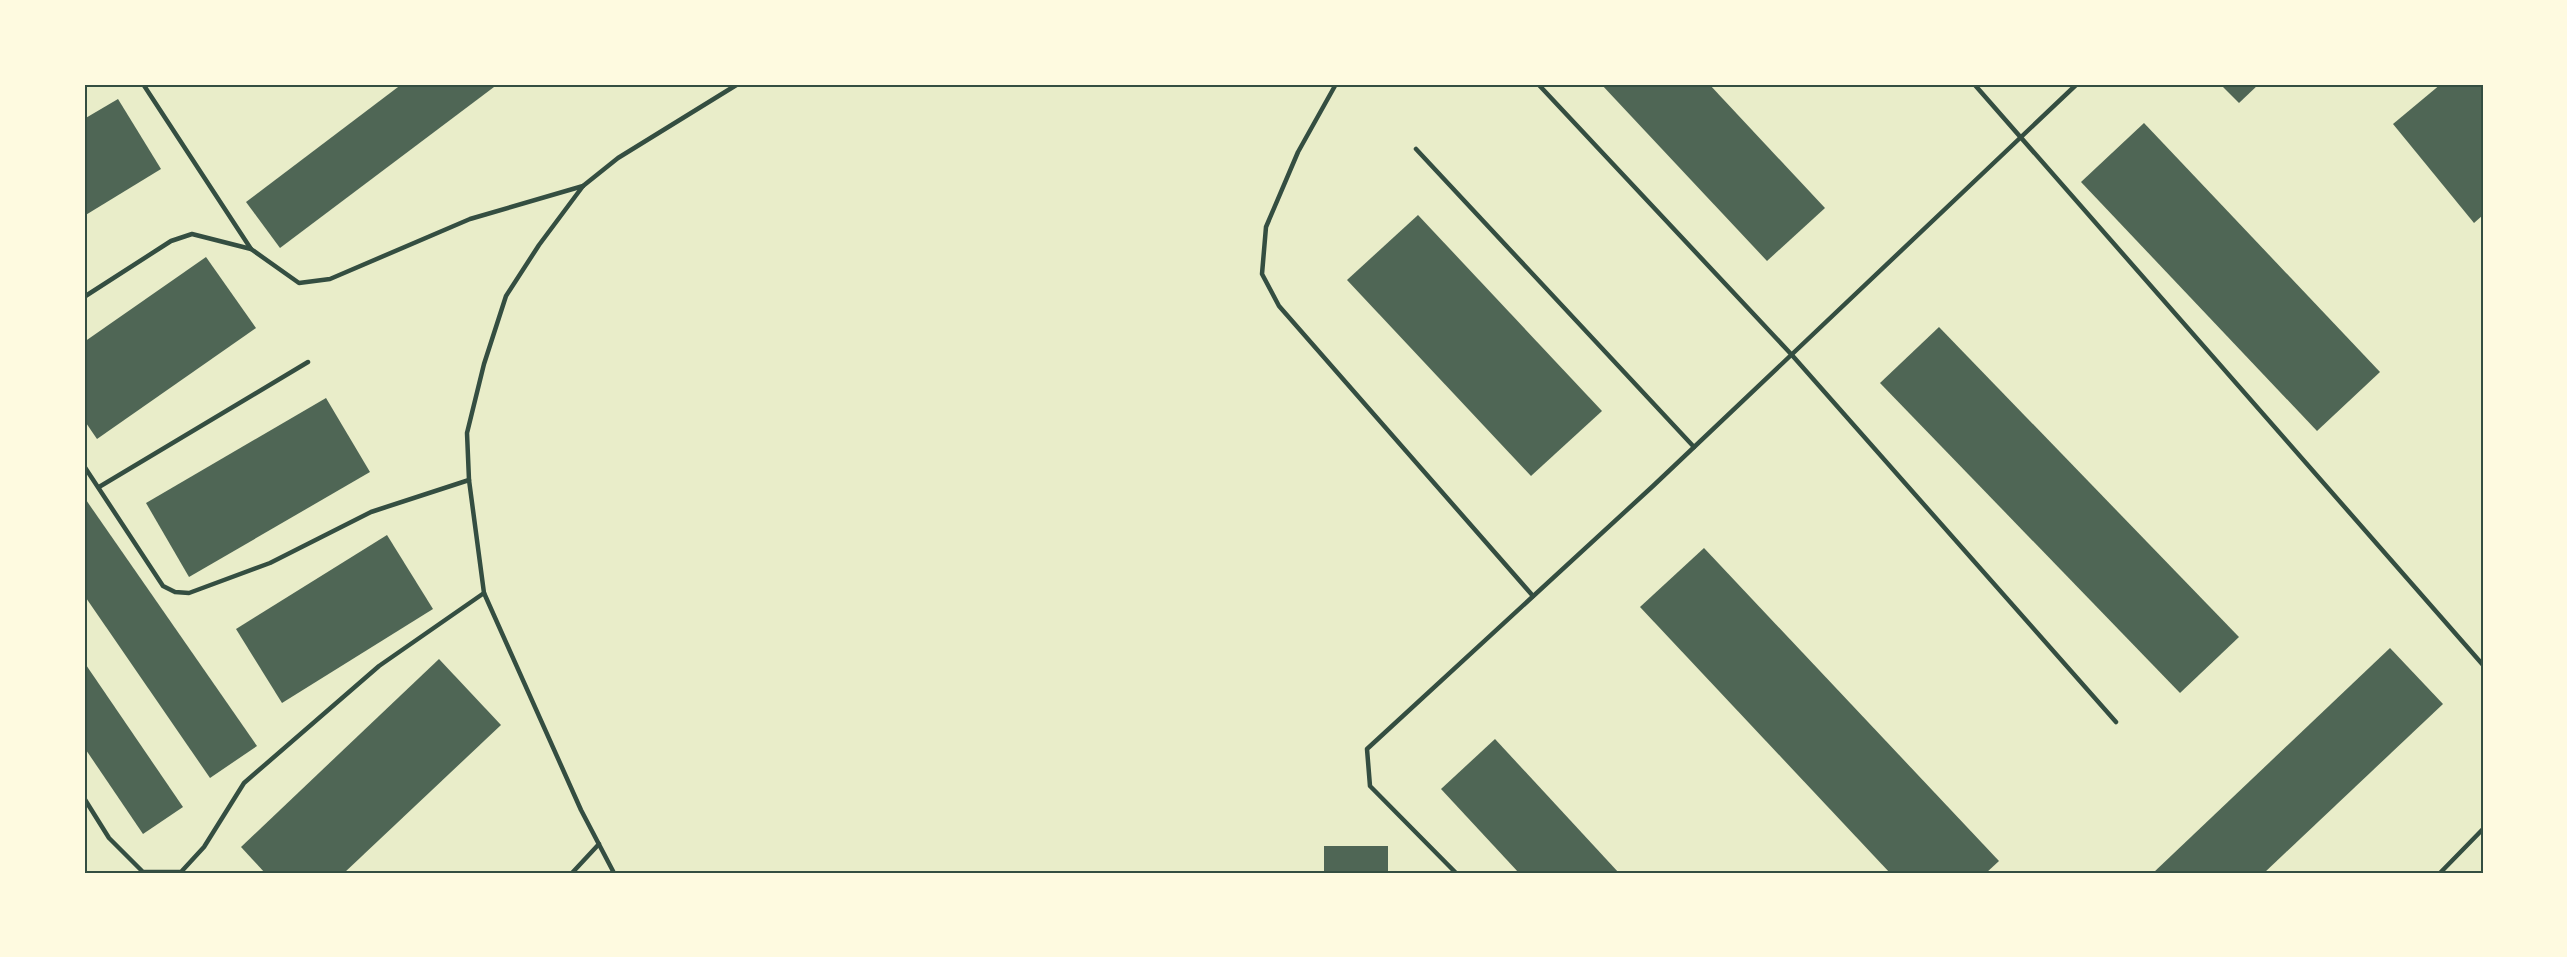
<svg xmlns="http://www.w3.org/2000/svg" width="2567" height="957" viewBox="0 0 2567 957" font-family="'Varela Round',sans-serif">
<rect width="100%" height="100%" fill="#e9edc9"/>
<g fill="#4f6655">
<polygon points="402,84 498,84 280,248 246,202"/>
<polygon points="1601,84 1709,84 1825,208 1767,261"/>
<polygon points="2220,84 2259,84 2239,103"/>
<polygon points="2441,84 2483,84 2483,215 2474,223 2393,124"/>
<polygon points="118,99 161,169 84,216 84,119"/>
<polygon points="2144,123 2380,372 2317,431 2081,182"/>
<polygon points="1418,215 1602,411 1531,476 1347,280"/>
<polygon points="206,257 256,328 97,439 84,420 84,342"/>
<polygon points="1939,327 2239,637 2180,693 1880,383"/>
<polygon points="326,398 370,472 189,577 146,503"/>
<polygon points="84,497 257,746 210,778 84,595"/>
<polygon points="387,535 433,609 282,703 236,629"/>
<polygon points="1704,548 1999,861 1986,873 1890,873 1640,607"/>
<polygon points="2390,648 2443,704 2264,873 2153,873"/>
<polygon points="439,659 501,725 344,873 265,873 241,847"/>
<polygon points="84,662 183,807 143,834 84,747"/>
<polygon points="1495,739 1619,873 1519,873 1441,789"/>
<rect x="1324" y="846" width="64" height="27"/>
</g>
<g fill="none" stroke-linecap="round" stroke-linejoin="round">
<g stroke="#344e41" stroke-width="4.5">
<polyline points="143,84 251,249 299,283 330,279 470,219 583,186"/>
<polyline points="1336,84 1298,152 1266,227 1262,274 1279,306 1533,596"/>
<polyline points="1538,84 1791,354 2116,722"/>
<polyline points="1974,84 2483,665"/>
<polyline points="1416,149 1694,447"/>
<polyline points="84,297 171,241 192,234 251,249"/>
<polyline points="84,466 163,586 175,592 189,593 270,563 371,512 469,480"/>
<polyline points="99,487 308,362"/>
<polyline points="84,798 109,838 143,872 181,872 204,847 244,783 379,666 484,593"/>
<polyline points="572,873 599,844"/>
<polyline points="614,873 581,810 484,593 469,480 467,433 484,364 506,296 539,245 583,186 618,158 738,84"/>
<polyline points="1456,873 1370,786 1367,749 1653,486 2077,84"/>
<polyline points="2440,873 2483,829"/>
</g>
</g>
<rect width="2567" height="957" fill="none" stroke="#fefae0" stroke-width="171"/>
<rect x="86" y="86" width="2396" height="786" fill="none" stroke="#344e41" stroke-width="2"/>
</svg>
